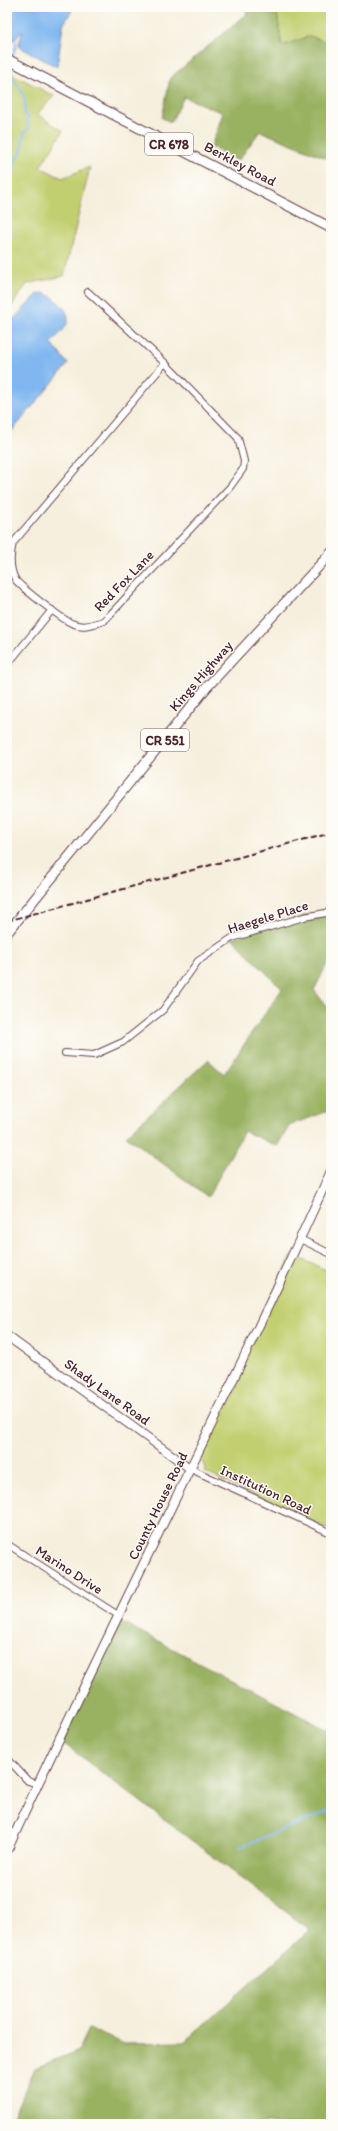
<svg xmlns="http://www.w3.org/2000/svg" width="338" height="2131" viewBox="0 0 338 2131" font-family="Itim,sans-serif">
<rect width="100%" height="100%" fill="#fdfcf7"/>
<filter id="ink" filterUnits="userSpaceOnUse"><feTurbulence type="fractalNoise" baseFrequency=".025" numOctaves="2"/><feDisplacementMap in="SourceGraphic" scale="8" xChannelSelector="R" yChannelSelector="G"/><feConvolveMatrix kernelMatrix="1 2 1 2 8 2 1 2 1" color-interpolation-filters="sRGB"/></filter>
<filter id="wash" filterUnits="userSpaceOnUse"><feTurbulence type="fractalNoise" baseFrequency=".012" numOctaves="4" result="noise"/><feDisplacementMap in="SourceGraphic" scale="16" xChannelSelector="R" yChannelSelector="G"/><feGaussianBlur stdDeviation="0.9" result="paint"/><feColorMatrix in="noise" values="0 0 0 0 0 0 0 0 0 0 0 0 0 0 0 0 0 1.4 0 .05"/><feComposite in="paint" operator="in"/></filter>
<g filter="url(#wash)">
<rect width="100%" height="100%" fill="#f6efdd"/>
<g fill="#c2cf70" stroke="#86774e">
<polygon points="276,7 331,7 331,44 310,36 282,46"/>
<polygon points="7,71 54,96 37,114 63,131 40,167 62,178 90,167 64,276 27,284 7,313"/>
<polygon points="292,1255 331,1272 331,1530 204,1472 206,1468 199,1455"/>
</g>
<g fill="#99b262" stroke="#726846">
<polygon points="245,7 276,7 282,46 310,36 331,44 331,160 260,131 238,161 211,147 223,113 184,97 171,122 162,118 170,78 247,14"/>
<polygon points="331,908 331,956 314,990 331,1012 331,1110 290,1125 277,1146 244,1131 208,1197 126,1136 208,1060 224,1074 282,989 232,938"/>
<polygon points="118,1620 331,1732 331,2124 9,2124 35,2068 79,2050 89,2029 122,2043 184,2042 310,1930 59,1740"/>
</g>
<g fill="#80b7f0" stroke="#656b8e">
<polygon points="7,7 74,7 63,25 57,67 18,46 23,31 13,40 9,21 7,20"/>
<path d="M43,293c8,2 12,6 18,12 16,17 1,25 -10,38l17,21 -61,73v-57l4,-12 -4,-42 30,-31z"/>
</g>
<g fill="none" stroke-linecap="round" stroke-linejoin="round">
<g stroke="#80b7f0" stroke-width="2">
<polyline points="13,55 16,46 15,36"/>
<path d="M7,189l6,-16 2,-12 6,-8 3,-20 4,-4v-12l-4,-3c4,-26 -10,-27 -14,-46"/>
<polyline points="240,1847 331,1810"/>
<polyline points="329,2101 331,2097"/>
</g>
</g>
</g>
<g filter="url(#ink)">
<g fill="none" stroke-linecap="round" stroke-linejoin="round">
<g stroke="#643e46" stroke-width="8">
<g id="street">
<polyline points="88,292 165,363"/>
<path d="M165,363l73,75 6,23 -1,8 -13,18 -126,134c-11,3 -20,7 -30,3 -9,-2 -55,-38 -59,-45 -6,-12 -5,-24 -2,-36z"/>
<polyline points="7,665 52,610"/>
<polyline points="65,1053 94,1055 123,1042 163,1010 198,961 232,938 304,917 331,912"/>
<polyline points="300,1239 331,1254"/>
<polyline points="191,1469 331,1533"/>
<polyline points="7,1544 118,1615"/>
<polyline points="7,1758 28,1781 38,1784"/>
</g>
</g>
<g stroke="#643e46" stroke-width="10">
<g id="secondary">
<polyline points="7,1336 191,1469"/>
<path d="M7,1851c104,-229 221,-451 324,-680"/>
</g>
</g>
<g stroke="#643e46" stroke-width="11">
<g id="primary">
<polyline points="7,59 331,228"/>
<polyline points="7,933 207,687 331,553"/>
</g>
</g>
<use href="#street" stroke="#fff" stroke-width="6"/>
<use href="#secondary" stroke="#fff" stroke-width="8"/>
<use href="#primary" stroke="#fff" stroke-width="9"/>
<polyline stroke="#4a1f2b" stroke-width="2" stroke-dasharray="6 3" stroke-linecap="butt" points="7,921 331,832"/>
</g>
</g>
<g text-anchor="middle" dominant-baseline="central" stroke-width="3" stroke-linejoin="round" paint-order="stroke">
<g fill="#fdfcf7" stroke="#806168" stroke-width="1">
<rect x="145" y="133" width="48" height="22" rx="3"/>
<rect x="141" y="729" width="48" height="22" rx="3"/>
</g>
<g font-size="13" font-weight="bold" fill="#4a1f2b">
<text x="169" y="144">CR 678</text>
<text x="165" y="740">CR 551</text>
</g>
<g font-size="14" fill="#4a1f2b" stroke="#fdfcf7">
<text transform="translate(240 164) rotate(28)">Berkley Road</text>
<text transform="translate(124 581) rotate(-46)">Red Fox Lane</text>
<text transform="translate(201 676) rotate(-49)">Kings Highway</text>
<text transform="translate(268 917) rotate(-17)">Haegele Place</text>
<text transform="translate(107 1392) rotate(36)">Shady Lane Road</text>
<text transform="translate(266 1490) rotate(25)">Institution Road</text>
<text transform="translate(158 1506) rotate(-64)">County House Road</text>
<text transform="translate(69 1570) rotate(33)">Marino Drive</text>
</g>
</g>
<rect width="338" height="2131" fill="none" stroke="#fdfcf7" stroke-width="24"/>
</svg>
